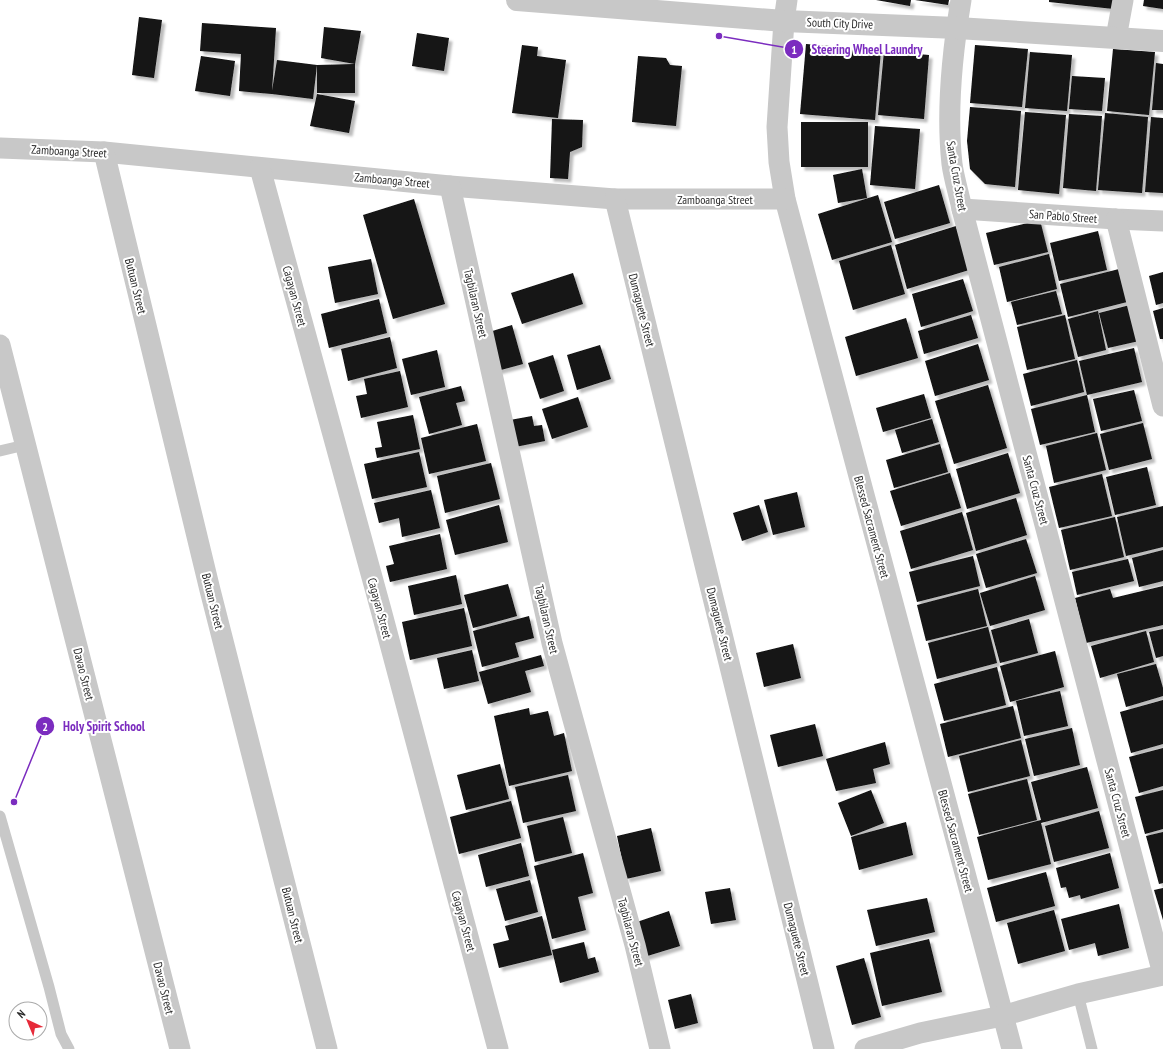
<svg xmlns="http://www.w3.org/2000/svg" width="1163" height="1049" viewBox="0 0 1163 1049" font-family="'PT Sans Narrow',sans-serif">
<defs>
<filter id="shadow"><feDropShadow dx="3.5" dy="3.5" stdDeviation="1" flood-color="#0004"/></filter>
</defs>
<rect width="100%" height="100%" fill="#fff"/>
<g fill="#121212" filter="url(#shadow)">
<polygon points="876,0 911,0 910,6"/>
<polygon points="915,0 949,0 948,5"/>
<polygon points="1049,0 1115,0 1114,9 1049,2"/>
<polygon points="1144,0 1163,0 1163,9 1143,6"/>
<polygon points="139,17 162,20 154,78 132,75"/>
<polygon points="202,23 276,28 272,91 277,60 317,65 355,64 355,93 317,93 317,65 313,99 272,94 239,91 241,54 200,51"/>
<polygon points="324,27 361,31 355,64 321,58"/>
<polygon points="417,33 449,38 444,71 412,66"/>
<polygon points="806,44 881,50 875,120 800,114"/>
<polygon points="522,45 538,47 537,56 566,60 558,118 512,113"/>
<polygon points="975,45 1028,49 1022,107 970,103"/>
<polygon points="1113,49 1155,52 1149,115 1107,111"/>
<polygon points="884,51 929,55 924,119 878,115"/>
<polygon points="1030,52 1072,55 1067,111 1025,108"/>
<polygon points="201,56 235,61 230,96 195,91"/>
<polygon points="638,56 666,58 670,65 682,66 676,126 632,122"/>
<polygon points="1156,63 1163,64 1163,110 1152,110"/>
<polygon points="1072,76 1105,78 1102,111 1069,109"/>
<polygon points="317,94 355,101 349,133 310,126"/>
<polygon points="970,107 1021,111 1015,187 985,184 970,169 967,141"/>
<polygon points="1025,112 1066,115 1059,194 1018,190"/>
<polygon points="1105,113 1148,117 1142,193 1098,190"/>
<polygon points="1069,114 1102,116 1096,191 1063,188"/>
<polygon points="1151,117 1163,118 1163,193 1145,192"/>
<polygon points="552,119 583,120 582,147 570,152 568,179 550,178"/>
<rect x="801" y="122" width="67" height="45"/>
<polygon points="875,126 920,129 915,189 870,185"/>
<polygon points="862,169 867,198 838,203 833,175"/>
<polygon points="939,185 950,223 895,239 884,202"/>
<polygon points="878,195 892,242 832,260 818,214"/>
<polygon points="414,199 445,304 393,319 363,215"/>
<polygon points="1040,220 1048,252 994,265 986,233"/>
<polygon points="956,226 969,270 907,289 895,245"/>
<polygon points="1098,231 1107,270 1059,281 1050,243"/>
<polygon points="891,245 905,294 853,310 839,261"/>
<polygon points="1049,254 1057,289 1007,302 999,267"/>
<polygon points="371,259 378,294 335,303 328,267"/>
<polygon points="1119,269 1127,302 1068,317 1060,284"/>
<polygon points="1163,272 1163,303 1156,305 1149,276"/>
<polygon points="573,273 583,304 522,324 511,293"/>
<polygon points="963,279 973,311 921,327 912,294"/>
<polygon points="1056,291 1062,314 1017,325 1011,302"/>
<polygon points="379,299 387,333 329,348 321,314"/>
<polygon points="1130,305 1139,341 1108,348 1099,313"/>
<polygon points="1163,308 1163,339 1160,339 1153,311"/>
<polygon points="1098,311 1106,350 1078,357 1068,319"/>
<polygon points="971,315 978,338 924,354 918,331"/>
<polygon points="1065,315 1075,359 1027,370 1017,327"/>
<polygon points="906,318 918,358 856,376 845,337"/>
<polygon points="512,325 523,364 497,371 486,333"/>
<polygon points="390,337 397,368 348,381 341,349"/>
<polygon points="978,344 989,380 935,396 925,361"/>
<polygon points="600,345 611,379 577,390 567,355"/>
<polygon points="1134,348 1142,382 1087,395 1079,361"/>
<polygon points="437,350 445,387 411,395 402,359"/>
<polygon points="553,355 564,391 540,399 528,363"/>
<polygon points="1077,360 1084,392 1031,406 1023,374"/>
<polygon points="400,371 408,407 361,418 356,396 367,394 364,379"/>
<polygon points="988,385 1007,448 954,464 935,401"/>
<polygon points="461,386 465,401 456,403 462,425 429,434 419,397"/>
<polygon points="1134,390 1142,421 1101,431 1093,399"/>
<polygon points="924,394 931,418 883,432 876,408"/>
<polygon points="1087,395 1095,432 1040,445 1031,409"/>
<polygon points="578,397 588,427 552,439 542,409"/>
<polygon points="413,415 420,449 377,458 375,448 382,447 377,422"/>
<polygon points="532,416 534,426 542,425 545,441 515,447 510,420"/>
<polygon points="932,419 939,442 902,453 895,430"/>
<polygon points="1143,423 1152,459 1109,470 1100,434"/>
<polygon points="477,424 486,461 429,474 421,438"/>
<polygon points="1097,433 1106,470 1054,483 1046,446"/>
<polygon points="940,444 948,472 894,488 886,460"/>
<polygon points="419,452 427,487 372,499 364,464"/>
<polygon points="1008,453 1020,493 967,509 956,469"/>
<polygon points="491,463 500,499 445,513 437,476"/>
<polygon points="1147,467 1156,505 1115,515 1106,477"/>
<polygon points="950,473 961,508 901,526 890,491"/>
<polygon points="1102,474 1112,516 1059,528 1049,487"/>
<polygon points="431,490 440,528 402,537 399,518 379,523 374,503"/>
<polygon points="797,492 805,527 773,535 764,500"/>
<polygon points="1016,498 1027,535 976,551 966,513"/>
<polygon points="499,505 508,542 455,555 446,520"/>
<polygon points="759,505 768,532 742,541 733,513"/>
<polygon points="1163,506 1163,547 1126,556 1117,517"/>
<polygon points="962,512 973,550 911,569 900,531"/>
<polygon points="1115,517 1124,557 1070,570 1061,530"/>
<polygon points="440,534 447,569 390,582 386,566 394,564 389,546"/>
<polygon points="1026,539 1037,573 986,588 976,554"/>
<polygon points="1163,550 1163,581 1139,587 1132,558"/>
<polygon points="973,556 980,586 917,602 909,572"/>
<polygon points="1128,559 1134,581 1077,595 1072,572"/>
<polygon points="456,575 462,604 414,615 408,586"/>
<polygon points="1035,576 1045,610 990,626 980,593"/>
<polygon points="508,584 517,616 473,628 464,595"/>
<polygon points="1163,586 1163,625 1086,643 1075,598 1110,589 1113,598"/>
<polygon points="978,589 987,626 926,641 917,605"/>
<polygon points="464,608 472,646 410,660 402,622"/>
<polygon points="529,616 534,638 515,643 519,657 482,667 473,631"/>
<polygon points="1029,619 1038,653 1000,663 991,630"/>
<polygon points="988,627 997,663 937,679 928,643"/>
<polygon points="1163,629 1163,656 1156,658 1149,632"/>
<polygon points="1146,631 1154,662 1100,678 1091,646"/>
<polygon points="793,644 801,678 764,687 756,653"/>
<polygon points="472,650 479,681 444,689 437,658"/>
<polygon points="1055,651 1064,687 1010,702 1000,666"/>
<polygon points="541,655 544,666 525,671 531,692 488,704 479,672"/>
<polygon points="1156,664 1163,688 1163,696 1126,707 1117,674"/>
<polygon points="997,667 1006,705 944,721 934,684"/>
<polygon points="1060,691 1068,726 1024,736 1016,701"/>
<polygon points="1163,700 1163,744 1131,753 1120,712"/>
<polygon points="1013,706 1021,738 948,757 940,724"/>
<polygon points="529,708 530,715 548,711 554,736 564,733 572,771 509,786 494,716"/>
<polygon points="815,724 823,756 778,767 770,735"/>
<polygon points="1072,728 1080,765 1034,776 1025,739"/>
<polygon points="1021,740 1030,776 968,792 959,756"/>
<polygon points="885,742 890,764 873,769 876,783 836,791 826,759"/>
<polygon points="1163,748 1163,786 1139,793 1129,757"/>
<polygon points="500,764 509,799 466,810 457,775"/>
<polygon points="1087,767 1098,808 1041,823 1051,864 988,880 977,837 1041,820 1031,782"/>
<polygon points="568,775 576,811 523,823 515,787"/>
<polygon points="1027,779 1037,820 979,835 968,794"/>
<polygon points="871,790 884,823 851,836 838,803"/>
<polygon points="1163,790 1163,829 1145,834 1135,797"/>
<polygon points="511,801 521,838 459,854 450,817"/>
<polygon points="1099,811 1109,848 1054,862 1045,826"/>
<polygon points="563,817 572,853 535,862 527,826"/>
<polygon points="906,822 913,855 859,870 851,837"/>
<polygon points="651,828 661,871 626,879 617,836"/>
<polygon points="1163,832 1163,883 1159,884 1146,836"/>
<polygon points="521,843 529,876 486,887 478,855"/>
<polygon points="583,853 593,893 578,897 586,930 552,939 534,866"/>
<polygon points="1110,853 1119,888 1081,899 1080,895 1069,898 1066,887 1061,888 1056,868"/>
<polygon points="1046,872 1055,906 996,922 987,888"/>
<polygon points="530,880 538,912 505,921 496,889"/>
<polygon points="730,888 736,920 711,924 705,892"/>
<polygon points="1163,888 1163,920 1154,890"/>
<polygon points="927,898 935,932 876,946 867,910"/>
<polygon points="1119,904 1129,948 1098,956 1095,943 1069,950 1061,919"/>
<polygon points="1054,910 1065,951 1018,964 1007,923"/>
<polygon points="669,911 680,946 644,957 634,923"/>
<polygon points="542,916 552,955 499,968 493,944 509,940 505,926"/>
<polygon points="929,939 942,992 882,1006 870,953"/>
<polygon points="584,942 588,959 595,957 599,972 560,983 552,950"/>
<polygon points="864,958 881,1017 852,1025 836,966"/>
<polygon points="691,994 698,1023 675,1029 668,1000"/>
</g>
<g fill="none" stroke-linecap="round" stroke-linejoin="round">
<g stroke="#c8c8c8" stroke-width="11">
<polyline points="0,451 25,445"/>
<polyline points="0,816 49,987 61,1034 69,1049"/>
<polyline points="1078,994 1092,1049"/>
</g>
<g stroke="#c8c8c8" stroke-width="21">
<polyline points="787,0 784,21 777,127 779,162 785,199 1012,1049"/>
<path d="M961,0c-9,54 -15,110 -9,164 2,15 7,30 10,45l201,765"/>
<polyline points="1116,38 1123,0"/>
<polyline points="0,148 104,152 450,186 615,199 785,199"/>
<polyline points="104,152 210,590 327,1049"/>
<polyline points="260,168 381,610 498,1049"/>
<polyline points="450,186 552,643 635,945 660,1049"/>
<polyline points="615,199 824,1049"/>
<polyline points="962,209 1116,219 1163,221"/>
<polyline points="1116,219 1163,406"/>
<polyline points="0,345 180,1049"/>
<polyline points="865,1049 920,1033 1002,1016 1078,994 1163,975"/>
</g>
<polyline stroke="#c8c8c8" stroke-width="22" points="517,0 784,21 957,28 1163,41"/>
</g>
<g text-anchor="middle" dominant-baseline="central" stroke-width="4" stroke-linejoin="round" paint-order="stroke">
<g font-size="12" fill="#2b2b2b" stroke="#fff">
<text transform="translate(840 23) rotate(2)">South City Drive</text>
<text transform="translate(69 151) rotate(3)">Zamboanga Street</text>
<text transform="translate(957 176) rotate(80)">Santa Cruz Street</text>
<text transform="translate(392 180) rotate(5)">Zamboanga Street</text>
<text x="715" y="199">Zamboanga Street</text>
<text transform="translate(1063 216) rotate(4)">San Pablo Street</text>
<text transform="translate(136 286) rotate(76)">Butuan Street</text>
<text transform="translate(295 296) rotate(75)">Cagayan Street</text>
<text transform="translate(476 303) rotate(77)">Tagbilaran Street</text>
<text transform="translate(642 310) rotate(76)">Dumaguete Street</text>
<text transform="translate(1036 490) rotate(75)">Santa Cruz Street</text>
<text transform="translate(872 527) rotate(75)">Blessed Sacrament Street</text>
<text transform="translate(213 601) rotate(76)">Butuan Street</text>
<text transform="translate(380 608) rotate(75)">Cagayan Street</text>
<text transform="translate(547 619) rotate(77)">Tagbilaran Street</text>
<text transform="translate(720 624) rotate(76)">Dumaguete Street</text>
<text transform="translate(84 674) rotate(76)">Davao Street</text>
<text transform="translate(1118 803) rotate(75)">Santa Cruz Street</text>
<text transform="translate(956 841) rotate(75)">Blessed Sacrament Street</text>
<text transform="translate(293 915) rotate(76)">Butuan Street</text>
<text transform="translate(464 921) rotate(75)">Cagayan Street</text>
<text transform="translate(631 932) rotate(75)">Tagbilaran Street</text>
<text transform="translate(797 939) rotate(76)">Dumaguete Street</text>
<text transform="translate(164 988) rotate(76)">Davao Street</text>
</g>
</g>
<path fill="none" stroke="#7b2cbf" stroke-width="1.5" d="M719 36L794 49M14 802L45 726"/>
<g fill="#7b2cbf" stroke="#fff" stroke-width="1.5">
<circle cx="719" cy="36" r="4"/>
<circle cx="14" cy="802" r="4"/>
<circle cx="794" cy="49" r="10"/>
<circle cx="45" cy="726" r="10"/>
</g>
<g font-size="12" text-anchor="middle" font-weight="bold" fill="#fff">
<text x="794" y="54">1</text>
<text x="45" y="731">2</text>
</g>
<g font-size="13" text-anchor="middle" font-weight="bold" fill="#7b2cbf" stroke="#fff" stroke-width="4" stroke-linejoin="round" paint-order="stroke">
<text x="867" y="54">Steering Wheel Laundry</text>
<text x="104" y="731">Holy Spirit School</text>
</g>
<g transform="translate(28 1021) rotate(316)"><circle r="19" fill="#ffffff" stroke="#aaaaaa"/>
<path d="M0-3L7 15L0 10L-7 15Z" fill="#e62a39"/>
<text y="-6" font-size="11" font-weight="bold" text-anchor="middle" fill="#2b2b2b">N</text>
</g>
</svg>
